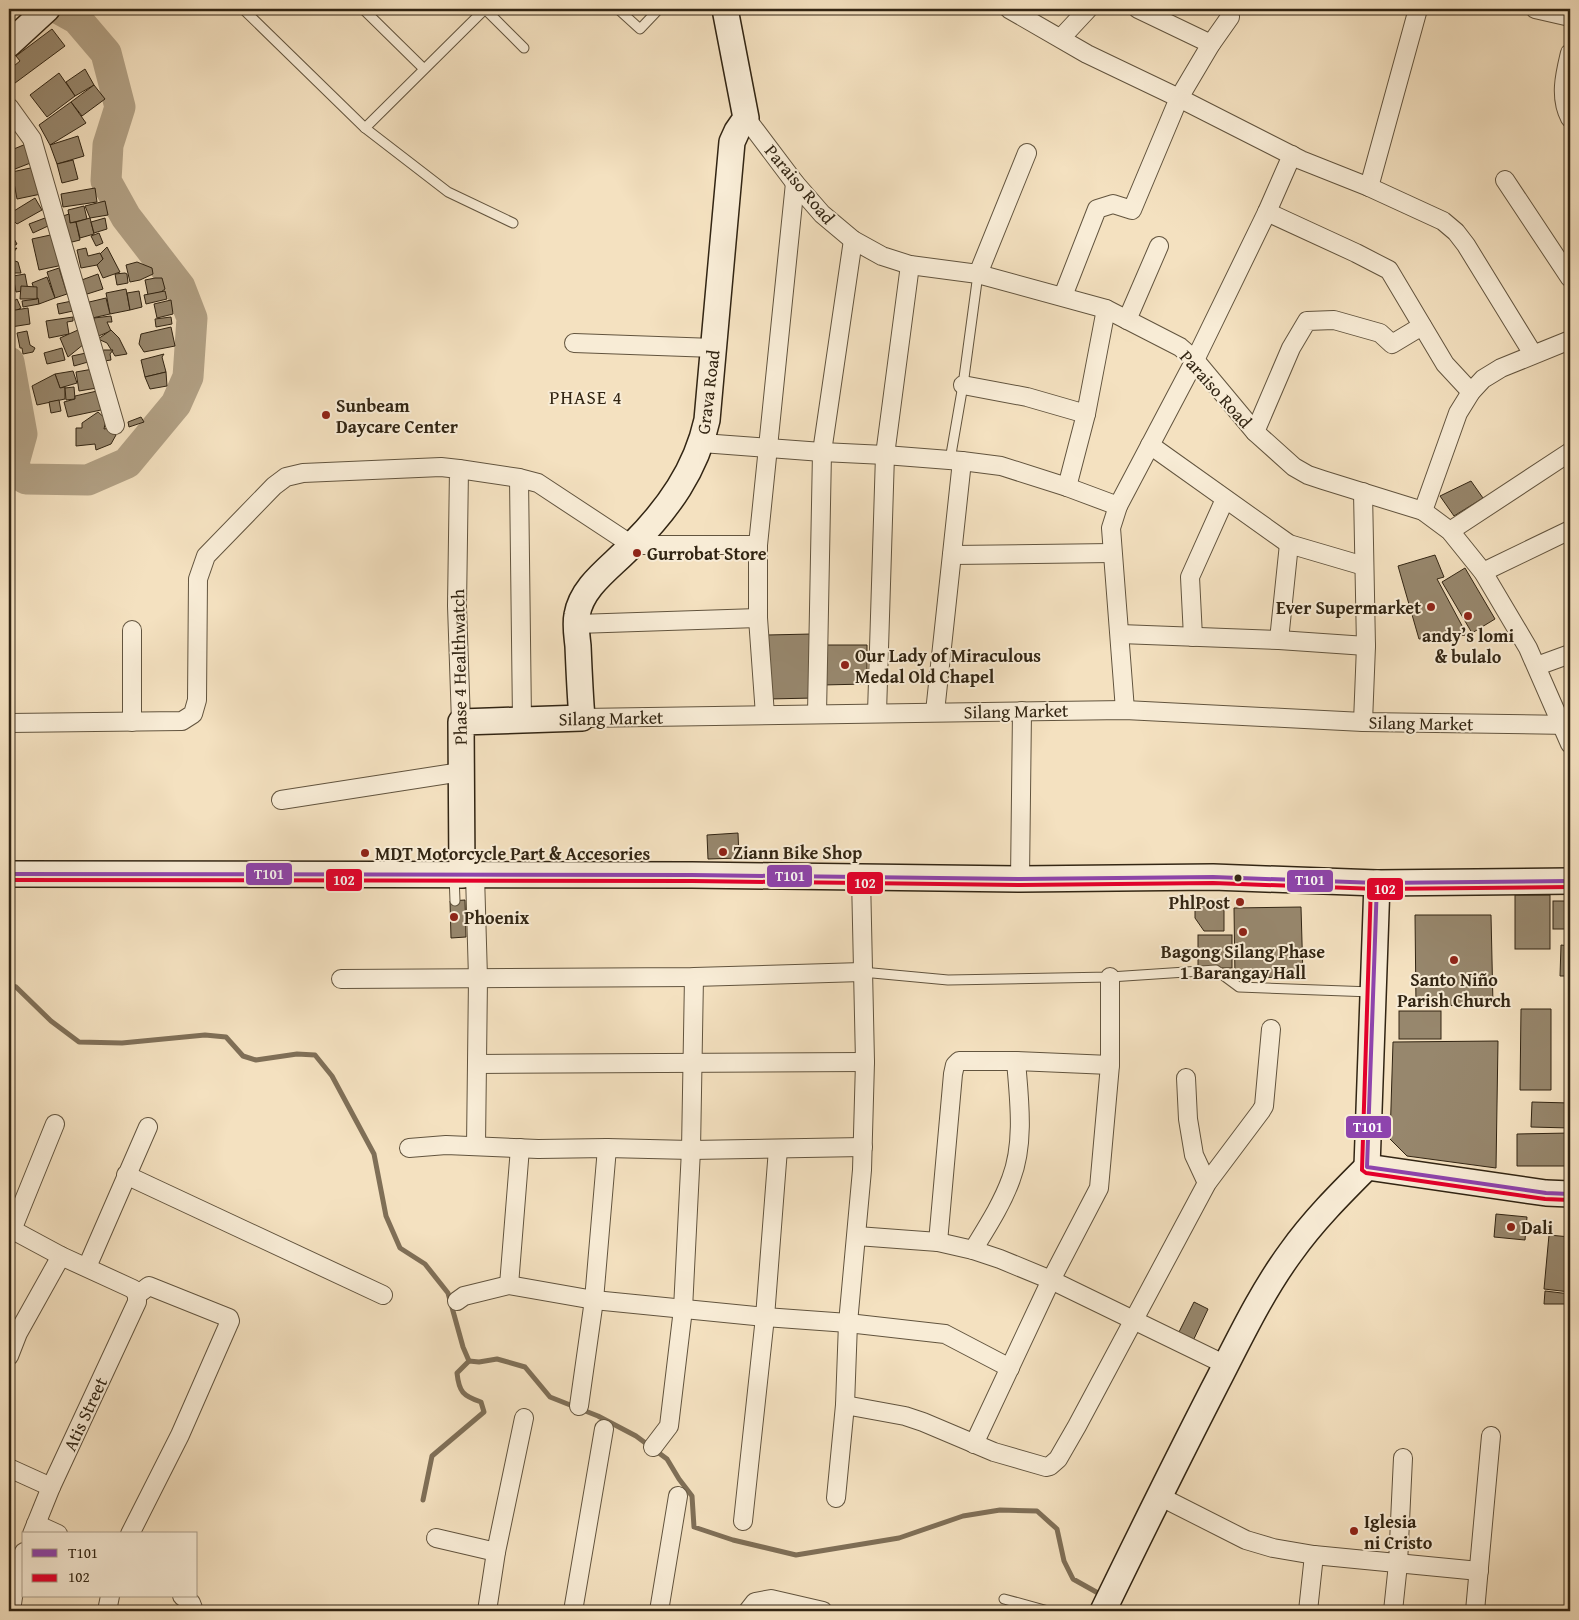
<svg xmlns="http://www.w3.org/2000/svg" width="1579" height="1620" viewBox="0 0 1579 1620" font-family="'Gentium Book Plus',serif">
<rect width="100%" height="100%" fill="#f4e1c0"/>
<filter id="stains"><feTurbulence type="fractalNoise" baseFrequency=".004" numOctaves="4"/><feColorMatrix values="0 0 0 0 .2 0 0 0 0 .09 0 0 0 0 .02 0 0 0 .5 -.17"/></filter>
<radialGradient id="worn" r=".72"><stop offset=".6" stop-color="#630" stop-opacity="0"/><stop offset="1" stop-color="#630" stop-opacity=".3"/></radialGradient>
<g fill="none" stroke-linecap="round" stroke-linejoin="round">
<g stroke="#7f6f57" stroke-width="5">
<polyline points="9,985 16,987 51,1021 79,1042 122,1043 205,1035 226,1037 243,1056 256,1060 297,1054 315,1055 332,1076 374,1154 386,1216 400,1248 425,1264 448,1293 463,1347 469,1361"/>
<path d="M423,1500l9,-44 52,-44 -3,-10c-18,-6 -22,-10 -24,-29l12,-12 10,1 18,-3 28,8 25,30 48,19 38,20 31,23 12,20 13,17 2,31 39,13 63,15 103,-17 64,-22 37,-6 37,1 20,18 7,32 9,18 25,14"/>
<polyline points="1118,1607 1127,1611"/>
</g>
<polyline stroke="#b2a185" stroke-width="31" points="9,362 22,434 12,470 26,479 88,480 127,463 176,404 188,377 192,318 180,287 126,217 106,181 108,145 120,107 106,53 77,19 59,9"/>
</g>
<g fill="#97876d" stroke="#322513">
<polygon points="52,29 65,46 11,86 9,82 9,70 20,61 16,56"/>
<polygon points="85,69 94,85 75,96 66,82"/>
<polygon points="59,73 75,96 47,117 30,95"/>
<polygon points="94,85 105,99 82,116 71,102"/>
<polygon points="71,102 86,123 50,145 39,125"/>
<polygon points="78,136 84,156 57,164 50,145"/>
<polygon points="26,144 33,162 15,169 9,151"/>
<polygon points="73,160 78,179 62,183 57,164"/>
<polygon points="35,167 41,194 17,199 12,172"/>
<polygon points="95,188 97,202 63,207 61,194"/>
<polygon points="35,198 42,210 17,224 9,216 9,214"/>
<polygon points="105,201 108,215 90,218 85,206"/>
<polygon points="84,206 87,219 70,223 68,210"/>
<polygon points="69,214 70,223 76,222 80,240 68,243 63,216"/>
<polygon points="45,218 48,226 33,233 29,224"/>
<polygon points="90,218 94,234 80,238 76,222"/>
<polygon points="105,218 107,229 94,233 91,222"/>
<polygon points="9,230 17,244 9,249"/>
<polygon points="99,233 103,243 96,246 91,236"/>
<polygon points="55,234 63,265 39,270 32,239"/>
<polygon points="107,247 120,272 103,278 97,265 103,259 100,254"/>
<polygon points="17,248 12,254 12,263 15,261 18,262 21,273 9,273 9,251"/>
<polygon points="86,248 88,256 100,253 103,259 97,265 81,268 77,250"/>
<polygon points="137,262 152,268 153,274 140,280 130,282 126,265"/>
<polygon points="59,268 67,294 55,298 47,272"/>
<polygon points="125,273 127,274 128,283 117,285 115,274"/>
<polygon points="25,274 28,290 16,292 13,276"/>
<polygon points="98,274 103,289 84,295 79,281"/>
<polygon points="47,277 55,298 39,304 32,283"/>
<polygon points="155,278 162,278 165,289 161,292 148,295 145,280"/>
<polygon points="21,286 37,287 37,299 20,299"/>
<polygon points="126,289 130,310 110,314 106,293"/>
<polygon points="139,291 142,307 130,310 127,293"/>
<polygon points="165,291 167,299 146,304 144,295"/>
<polygon points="38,298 39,304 23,307 22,301 37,299"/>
<polygon points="106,298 110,314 88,319 85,303"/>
<polygon points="17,299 21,308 12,313 9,304"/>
<polygon points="171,300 173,314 157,318 154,304"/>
<polygon points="72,301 73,311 59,314 57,304"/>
<polygon points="28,308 30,324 11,327 9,311"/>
<polygon points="111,316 112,322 107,322 111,331 96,337 94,318"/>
<polygon points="73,317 73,321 67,322 69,334 49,338 46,321"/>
<polygon points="171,317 172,324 156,327 155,319"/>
<polygon points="171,327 175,346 144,352 139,344 141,334"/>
<polygon points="78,330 84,344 68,357 60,338"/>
<polygon points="111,330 119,338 127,354 115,356 107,343 98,339"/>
<polygon points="27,331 30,345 35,348 33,352 23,354 22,348 20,348 17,333"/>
<polygon points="62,348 65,360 47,364 44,353"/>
<polygon points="104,350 113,350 110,354 111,360 104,361 99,352"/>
<polygon points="86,353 88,362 74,366 72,356"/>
<polygon points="164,354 162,357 166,372 145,377 141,360"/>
<polygon points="93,369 97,388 79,391 76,372"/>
<polygon points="73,371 77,383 60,388 55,374"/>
<polygon points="166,372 167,386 150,389 145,377"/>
<polygon points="55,374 60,388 65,387 65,399 37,405 32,386"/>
<polygon points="74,387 75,399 66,400 65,388"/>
<polygon points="97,391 101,410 68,417 64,402 75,399 75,396"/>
<polygon points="59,400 61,411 51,413 49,402"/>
<polygon points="98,412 106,419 104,429 109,428 116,435 111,444 96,450 95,444 76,446 76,428 82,428 82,423"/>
<polygon points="141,417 144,422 129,427 128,422"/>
<polygon points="1471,481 1483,498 1454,516 1440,496"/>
<polygon points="1435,555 1444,577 1437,579 1467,635 1419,639 1398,566"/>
<polygon points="1465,568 1495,619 1472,633 1442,582"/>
<polygon points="812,634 814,698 768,699 767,635"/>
<polygon points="822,645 867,645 867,684 822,685"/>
<polygon points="738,833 739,858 708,859 707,835"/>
<rect x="1515" y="895" width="35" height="54"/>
<polygon points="465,900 466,937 451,938 450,901"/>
<rect x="1553" y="901" width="17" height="28"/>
<polygon points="1195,902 1224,902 1224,931 1204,931 1195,918"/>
<polygon points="1301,907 1303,977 1235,978 1234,908"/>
<polygon points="1415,915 1491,915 1493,1005 1416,1006"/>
<rect x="1198" y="935" width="34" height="33"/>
<polygon points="1561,945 1570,946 1570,976 1560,976"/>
<polygon points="1521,1009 1551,1009 1551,1090 1520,1090"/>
<rect x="1399" y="1011" width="42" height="28"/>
<polygon points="1498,1041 1496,1168 1407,1156 1390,1139 1393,1042"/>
<polygon points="1532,1102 1570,1103 1570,1128 1531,1127"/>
<polygon points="1570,1133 1570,1166 1517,1166 1517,1134"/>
<polygon points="1496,1214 1527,1217 1525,1240 1494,1237"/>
<polygon points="1549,1235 1570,1237 1570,1292 1544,1289"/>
<polygon points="1545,1291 1570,1294 1570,1304 1544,1304"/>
<polygon points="1194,1302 1208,1309 1192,1343 1177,1336"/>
</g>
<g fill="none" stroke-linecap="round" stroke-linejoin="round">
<g stroke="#62543e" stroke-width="11">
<g id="lane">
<polyline points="243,9 365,128 448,192 513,223"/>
<polyline points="363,9 423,68"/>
<polyline points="485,9 524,48"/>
<polyline points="618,9 640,29 659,9"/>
<polyline points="365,128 485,9"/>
<polyline points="950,460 963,385 978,274"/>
<polyline points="454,875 455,901"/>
<polyline points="862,972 948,980 1110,977 1216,970 1239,987 1372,992"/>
<polyline points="1004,1599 1048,1611"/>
</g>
</g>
<g stroke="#62543e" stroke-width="20">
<g id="street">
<polyline points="1009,9 1087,54 1179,98 1301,160 1369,187 1443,221 1456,232 1466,245 1533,354"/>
<polyline points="1138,9 1211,44"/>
<polyline points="1535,9 1570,17"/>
<polyline points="1061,38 1088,9"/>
<path d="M1570,53c-5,21 -11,44 0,65"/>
<polyline points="9,107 32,139 115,425"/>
<polyline points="746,118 795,183 822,214 853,240 882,256 910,265 978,274 1106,309 1180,347 1195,360 1255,432 1294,467 1308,475 1323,480 1423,511 1450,531 1483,572 1528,648 1570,744"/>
<polyline points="1505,180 1570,278"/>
<polyline points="1369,187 1418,9"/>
<polyline points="1267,212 1356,253 1389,270 1445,364 1471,392"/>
<polyline points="978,274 1027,153"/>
<polyline points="1063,296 1097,209 1113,204 1132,210 1179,98 1211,44 1230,17"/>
<polyline points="1127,320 1159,246"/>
<polyline points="574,343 714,348"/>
<polyline points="963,385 1027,397 1086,414"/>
<polyline points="1255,432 1291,348 1307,321 1334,320 1380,333 1392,344 1422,326"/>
<polyline points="702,443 822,452 885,455 962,461 1001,466 1067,487 1118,506"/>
<polyline points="1150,445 1289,544 1364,566"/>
<polyline points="459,469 519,478 538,483 632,545 758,545"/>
<polyline points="519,478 522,720"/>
<polyline points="1067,487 1086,414 1106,309"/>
<polyline points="1423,511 1458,413 1471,392 1483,379 1501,368 1570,340"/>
<polyline points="1450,531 1570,452"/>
<polyline points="952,555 1112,553"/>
<polyline points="1483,572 1570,530"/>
<polyline points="577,624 758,618"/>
<polyline points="1120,634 1279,640 1366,646"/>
<polyline points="1193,637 1190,577 1225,499"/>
<polyline points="1279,640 1289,544"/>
<polyline points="1537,666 1570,654"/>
<polyline points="1125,710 1111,528 1118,506 1195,360 1267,212 1292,155"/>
<polyline points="935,712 962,461"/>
<polyline points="877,713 885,455 910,265"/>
<polyline points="817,714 822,452 853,240"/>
<polyline points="765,715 758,618 758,545 795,183"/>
<polyline points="582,718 1125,710 1363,722 1570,725"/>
<polyline points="132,722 132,630"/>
<polyline points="1363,722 1366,646 1363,492"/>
<polyline points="9,723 182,721 193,714 197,700 198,579 206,556 274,486 286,477 303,473 441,467 459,469 457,606 461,722"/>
<polyline points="281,800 461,772"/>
<polyline points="475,875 478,978 476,1146"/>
<polyline points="1020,879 1022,711"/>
<polyline points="341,979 694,977 862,972"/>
<polyline points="478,1064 865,1062"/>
<polyline points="1186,1078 1188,1119 1194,1155 1207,1183"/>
<polyline points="409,1148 446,1145 538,1149 607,1148 691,1150 863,1147"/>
<polyline points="126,1175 383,1295"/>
<polyline points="9,1228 61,1256 133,1289 137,1295"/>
<polyline points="12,1230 55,1124"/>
<polyline points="857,1236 938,1242 973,1250 1000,1259 1051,1280 1226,1365"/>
<polyline points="938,1242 953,1074 955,1065 959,1061 1016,1061 1110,1065"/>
<path d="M973,1250c14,-23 29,-46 38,-71 14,-36 8,-81 5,-118"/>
<polyline points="87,1267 148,1127"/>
<polyline points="509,1285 520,1148"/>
<polyline points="457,1301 464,1296 509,1285 594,1300 765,1317 848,1323 945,1334 1010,1368"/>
<polyline points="9,1356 18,1333 61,1256"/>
<polyline points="845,1405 905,1416 923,1422 994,1452 1046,1467 1050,1466 1058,1459 1077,1426 1207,1183 1261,1111 1264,1106 1271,1029"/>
<polyline points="579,1406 594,1300 607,1148"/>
<polyline points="974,1444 1051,1280 1099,1188 1110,1065 1110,977"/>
<polyline points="653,1447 669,1426 683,1309 691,1150 694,977"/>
<polyline points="9,1468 51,1487"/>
<polyline points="1159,1496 1246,1540 1273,1548 1314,1555 1479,1571"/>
<polyline points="836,1498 845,1405 848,1323 862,1170 865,1062 861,877"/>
<polyline points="743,1521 765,1317 778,1149"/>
<polyline points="36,1524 58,1534"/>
<polyline points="32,1534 51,1487 137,1302 137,1295"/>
<polyline points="130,1534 180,1435 230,1321 229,1318 149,1286 137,1295"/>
<polyline points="436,1538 496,1552"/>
<polyline points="182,1596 191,1603 194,1611"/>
<polyline points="11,1611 17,1569 24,1552"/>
<polyline points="107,1611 110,1596"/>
<polyline points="487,1611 496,1552 524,1418"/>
<polyline points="573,1611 604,1429"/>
<polyline points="659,1611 678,1496"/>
<polyline points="748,1611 755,1602 771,1599 823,1611"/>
<polyline points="1308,1611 1314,1555"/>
<polyline points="1393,1611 1398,1564 1403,1458"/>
<polyline points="1475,1611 1491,1436"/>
</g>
</g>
<g stroke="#322513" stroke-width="28">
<g id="secondary">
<polyline points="9,44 47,9"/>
<polyline points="9,874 692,875 1020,879 1213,877 1377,883 1570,881"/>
<path d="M462,875l-1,-153 121,-4c-2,-24 -3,-48 -4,-72 -1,-10 -3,-21 -1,-31 5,-30 36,-49 55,-70 36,-36 64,-75 75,-125l25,-278 5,-11 9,-13 -21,-109"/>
<polyline points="1367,1167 1377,883"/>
<polyline points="1367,1167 1546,1193 1570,1194"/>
<path d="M1103,1611c36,-74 72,-147 110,-221 24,-46 47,-96 78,-138 22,-31 49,-58 76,-85"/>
</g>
</g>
<use href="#lane" stroke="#f8ecd6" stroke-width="9"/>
<use href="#street" stroke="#f8ecd6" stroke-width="18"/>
<use href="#secondary" stroke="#f8ecd6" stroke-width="25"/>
<g stroke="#f8ecd6" stroke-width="8">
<g id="bus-1">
<polyline points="9,874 692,875 1020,879 1213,877 1377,883 1570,881"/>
<polyline points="1377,883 1367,1167 1546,1193 1570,1194"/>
</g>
</g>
<g stroke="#f8ecd6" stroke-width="8">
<g id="bus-2">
<polyline points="9,880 692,881 1020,885 1213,883 1377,889 1570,887"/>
<polyline points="1371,883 1362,1170 1366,1173 1545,1199 1570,1200"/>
</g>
</g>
<use href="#bus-1" stroke="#8e44ad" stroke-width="4"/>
<use href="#bus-2" stroke="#e4002b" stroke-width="4"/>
</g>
<g fill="#8f2418" stroke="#f8ecd6" stroke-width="2">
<circle cx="326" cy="415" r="5"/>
<circle cx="637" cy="553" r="5"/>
<circle cx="1431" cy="607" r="5"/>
<circle cx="1468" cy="616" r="5"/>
<circle cx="845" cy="665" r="5"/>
<circle cx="723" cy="852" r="5"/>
<circle cx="365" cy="853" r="5"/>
<circle cx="1240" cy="902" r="5"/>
<circle cx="454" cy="917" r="5"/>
<circle cx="1243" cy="932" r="5"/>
<circle cx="1454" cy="960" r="5"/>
<circle cx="1511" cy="1227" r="5"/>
<circle cx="1354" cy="1531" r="5"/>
</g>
<circle fill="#322513" stroke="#f8ecd6" stroke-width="2" cx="1238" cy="878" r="4.5"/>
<g text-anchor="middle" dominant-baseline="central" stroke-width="4" stroke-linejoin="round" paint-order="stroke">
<g font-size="18" fill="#322513" stroke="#f8ecd6">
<text transform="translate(800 184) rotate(50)">Paraiso Road</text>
<text transform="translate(1216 389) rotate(48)">Paraiso Road</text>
<text transform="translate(708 392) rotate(-83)">Grava Road</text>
<text transform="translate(459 667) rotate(-91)">Phase 4 Healthwatch</text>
<text transform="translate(1016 711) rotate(-1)">Silang Market</text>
<text transform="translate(611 718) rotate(-1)">Silang Market</text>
<text transform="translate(1421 723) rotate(1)">Silang Market</text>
<text transform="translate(85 1414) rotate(-65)">Atis Street</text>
</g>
<g font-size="18" font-weight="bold" fill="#322513" stroke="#f8ecd6" text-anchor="start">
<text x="336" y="405">Sunbeam<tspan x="336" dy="21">Daycare Center</tspan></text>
<text x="647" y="553">Gurrobat Store</text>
<text x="1421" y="607" text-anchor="end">Ever Supermarket</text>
<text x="1468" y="635" text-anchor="middle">andy’s lomi<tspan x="1468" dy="21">&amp; bulalo</tspan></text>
<text x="855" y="655">Our Lady of Miraculous<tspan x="855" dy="21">Medal Old Chapel</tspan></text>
<text x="733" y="852">Ziann Bike Shop</text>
<text x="375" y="853">MDT Motorcycle Part &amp; Accesories</text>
<text x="1230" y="902" text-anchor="end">PhlPost</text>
<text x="464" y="917">Phoenix</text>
<text x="1243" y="951" text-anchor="middle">Bagong Silang Phase<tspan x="1243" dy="21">1 Barangay Hall</tspan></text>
<text x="1454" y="979" text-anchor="middle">Santo Niño<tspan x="1454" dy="21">Parish Church</tspan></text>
<text x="1521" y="1227">Dali</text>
<text x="1364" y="1521">Iglesia<tspan x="1364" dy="21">ni Cristo</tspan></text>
</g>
<g font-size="19" letter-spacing="1" fill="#322513" stroke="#f8ecd6">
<text x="586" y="397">PHASE 4</text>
</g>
</g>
<g stroke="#f8ecd6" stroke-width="2">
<rect x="245" y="862" width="48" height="24" rx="5" fill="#8e44ad"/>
<rect x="766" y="864" width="47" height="24" rx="5" fill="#8e44ad"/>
<rect x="325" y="868" width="38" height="24" rx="5" fill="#e4002b"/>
<rect x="1286" y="869" width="48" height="24" rx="5" fill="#8e44ad"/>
<rect x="846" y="871" width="38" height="24" rx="5" fill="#e4002b"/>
<rect x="1366" y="877" width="38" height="24" rx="5" fill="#e4002b"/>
<rect x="1345" y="1115" width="47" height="24" rx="5" fill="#8e44ad"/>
</g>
<g font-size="14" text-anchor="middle" font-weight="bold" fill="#fff">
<text x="269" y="879">T101</text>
<text x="790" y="881">T101</text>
<text x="344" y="885">102</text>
<text x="1310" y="885">T101</text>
<text x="865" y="888">102</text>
<text x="1385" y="894">102</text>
<text x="1368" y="1132">T101</text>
</g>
<rect width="1579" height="1620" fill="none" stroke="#f4e1c0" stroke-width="30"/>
<rect x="10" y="10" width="1559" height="1600" fill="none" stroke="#322513" stroke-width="2.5"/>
<rect x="15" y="15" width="1549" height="1590" fill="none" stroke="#322513"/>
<rect x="22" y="1532" width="175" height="65" fill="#f8ecd6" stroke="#a99c88"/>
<rect x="32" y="1549" width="25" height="8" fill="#8e44ad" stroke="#a99c88"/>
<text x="68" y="1558" font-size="15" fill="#322513">T101</text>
<rect x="32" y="1574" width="25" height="8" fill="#e4002b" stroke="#a99c88"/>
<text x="68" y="1582" font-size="15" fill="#322513">102</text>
<rect width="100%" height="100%" filter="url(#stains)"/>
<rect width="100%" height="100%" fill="url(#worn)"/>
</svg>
